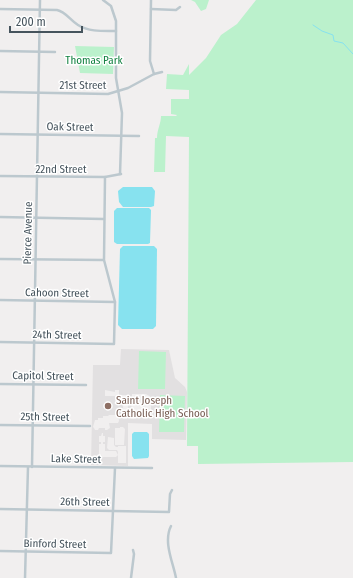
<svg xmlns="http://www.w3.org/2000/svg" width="353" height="578" viewBox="0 0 353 578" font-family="'Fira Sans Condensed',sans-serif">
<rect width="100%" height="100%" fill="#f1efef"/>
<path fill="#e2e0e1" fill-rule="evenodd" d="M121,349l48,1 6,28 10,9 2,5 -1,48 -34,-1v-15l-24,-1v43l-37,-1 2,-100h27zM105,390l10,2v-2h4v11h3v3h-7v-8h-10zM132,394h14l5,3v19h-20zM121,395h7v19h-7v-6h2v-8l-4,-1 1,-3zM109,415h9l1,6 -1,2h-9l1,5 -3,2h-2v-2h-6l-1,2h-3l-1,-2 -1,-1 2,-7h3v-2h5v-2h5zM120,427h3l2,2 -1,16h-9v-17h5zM102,433h1v3h2v6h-2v2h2v7h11l2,4 -2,2h-17v-13h2v-2h-2v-6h2zM108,437l6,1v7l2,2h2v-1h8v17h-8v-11l-1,-2h-8l-2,-2z"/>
<g fill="#bbf1cc">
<polygon points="191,0 209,0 206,9 201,11 195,2"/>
<path d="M256,0h97v462l-155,2v-18h-11l2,-309 -23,-1 -1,36h-11l1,-34h2c0,-9 4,-14 4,-22h15l1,-1 -6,-1v-15h18v-9l-23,-1 1,-15 16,1 6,-11v11l17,-17 15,-23 16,-11z"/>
<polygon points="75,46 114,47 113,74 80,73"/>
<polygon points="139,351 166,352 165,389 138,389"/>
<polygon points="160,395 185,396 184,432 159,432"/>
</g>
<g fill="#87e2ef">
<polygon points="123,187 152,187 155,191 154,206 151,207 123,207 119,202 118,191"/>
<polygon points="117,208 149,208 151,210 150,243 148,244 117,244 114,242 114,211"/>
<polygon points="123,246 154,246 157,249 156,326 153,329 122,329 118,325 120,249"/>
<polygon points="134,432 147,432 149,434 149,456 148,458 134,459 132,456 132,434"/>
</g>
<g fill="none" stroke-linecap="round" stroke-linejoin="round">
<polyline stroke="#87e2ef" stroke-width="1" points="313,25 322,31 333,35 334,41 343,43 353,54"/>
<g stroke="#bcc8ce" stroke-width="2.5">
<polyline points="103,0 111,6 116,21 116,78 122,113 120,174"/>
<polyline points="151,0 150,61 154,74"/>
<path d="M0,9l57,1c9,2 13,10 21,15 11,7 25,6 38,6"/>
<polyline points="151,9 176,10 180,7"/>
<polyline points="0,51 55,52"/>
<polyline points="0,92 108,94 128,88 154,74 162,72"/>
<polyline points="0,134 139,136"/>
<polyline points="0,176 105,177 121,174"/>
<polyline points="0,217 104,219"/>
<polyline points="0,259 103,260"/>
<polyline points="0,300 115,302"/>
<polyline points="0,342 114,344 115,302 104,260 105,177"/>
<polyline points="0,384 86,385"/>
<polyline points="0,425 90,426"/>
<polyline points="0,466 152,468"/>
<polyline points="32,467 40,0"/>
<polyline points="0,509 169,512 170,494 172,490"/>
<path d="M171,526c-8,16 2,36 5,52"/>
<polyline points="0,551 111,553 115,468"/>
<polyline points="25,578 28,467"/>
<polyline points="131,578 134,554 133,550"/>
</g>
</g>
<circle fill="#8d6e63" stroke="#fff" stroke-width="1.5" cx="108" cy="406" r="4"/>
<g text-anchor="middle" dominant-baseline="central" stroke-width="3" stroke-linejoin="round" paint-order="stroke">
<g font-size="11" fill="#138242" stroke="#fff">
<text x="94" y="60">Thomas Park</text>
</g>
<g font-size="11" fill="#46545d" stroke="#fff">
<text x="83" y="85">21st Street</text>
<text transform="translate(70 127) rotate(1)">Oak Street</text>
<text x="61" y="169">22nd Street</text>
<text transform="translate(28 233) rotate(-89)">Pierce Avenue</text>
<text transform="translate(57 293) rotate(1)">Cahoon Street</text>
<text transform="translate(57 335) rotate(1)">24th Street</text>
<text transform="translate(43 376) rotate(1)">Capitol Street</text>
<text transform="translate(45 417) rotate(1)">25th Street</text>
<text transform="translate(76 459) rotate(1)">Lake Street</text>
<text transform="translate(85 502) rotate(1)">26th Street</text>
<text transform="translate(55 544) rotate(1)">Binford Street</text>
</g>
<g font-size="11" fill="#785e54" stroke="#fff" text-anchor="start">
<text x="116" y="400">Saint Joseph<tspan x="116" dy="13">Catholic High School</tspan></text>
</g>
</g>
<path d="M10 26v6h72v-6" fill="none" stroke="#46545d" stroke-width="2"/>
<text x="16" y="26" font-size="12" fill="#46545d" stroke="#ffffff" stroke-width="3" paint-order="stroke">200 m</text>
</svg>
